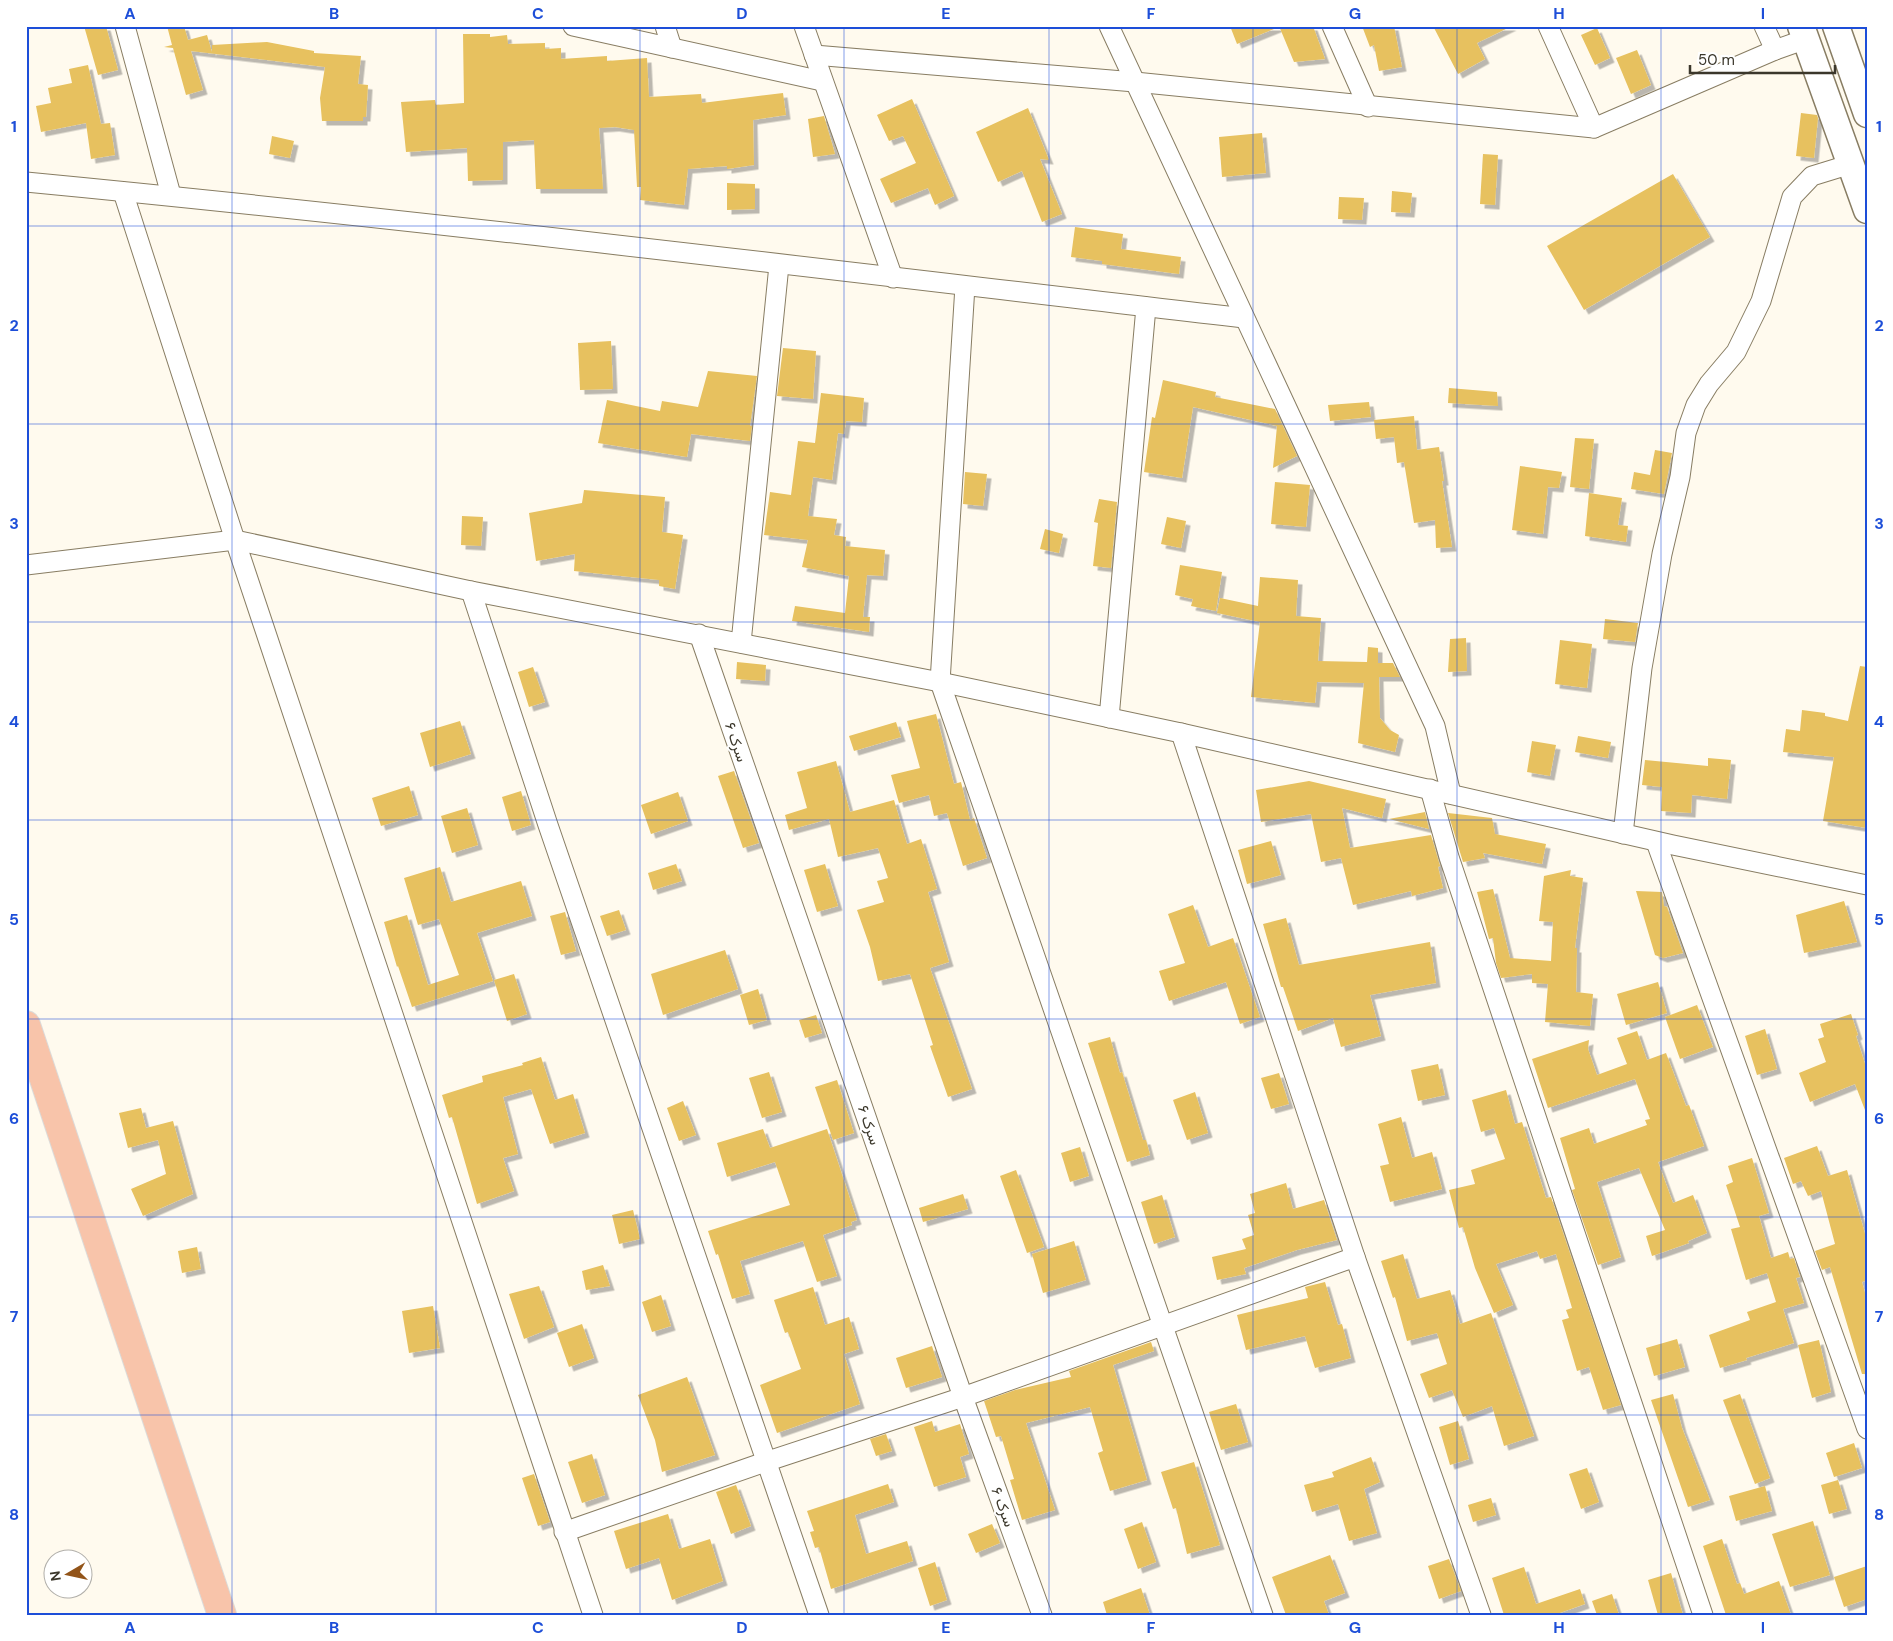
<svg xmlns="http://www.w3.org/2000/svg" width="1893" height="1641" viewBox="0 0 1893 1641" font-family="'DM Sans',Vazirmatn,sans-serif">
<defs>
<filter id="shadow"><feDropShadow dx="4.5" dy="4.5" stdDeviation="0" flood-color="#0004"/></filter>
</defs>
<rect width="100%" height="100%" fill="#fffaee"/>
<g fill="#e7c15e" filter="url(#shadow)">
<polygon points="84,26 106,26 118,70 98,75"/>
<polygon points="167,26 184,26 188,40 207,35 212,52 212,45 267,42 314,51 314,53 361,56 358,84 368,85 366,117 363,117 363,121 322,121 320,98 325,67 191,51 203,90 186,95 173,48 164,47 172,45"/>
<polygon points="1230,26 1279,26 1279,27 1237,44"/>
<polygon points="1279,26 1313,26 1325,59 1294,62"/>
<polygon points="1362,26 1394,26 1402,67 1379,71 1374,45 1370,47"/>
<polygon points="1433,26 1512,26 1477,43 1485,59 1458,74"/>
<polygon points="1597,28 1610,58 1595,65 1581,35"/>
<polygon points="463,34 490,34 490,37 507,35 508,44 545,43 545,49 561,48 561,59 607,56 607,61 647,58 649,97 701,94 702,103 783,93 786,115 753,120 754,165 727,169 727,166 688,169 684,205 640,200 641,187 637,187 634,130 615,127 599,128 603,189 536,189 534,140 503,142 503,180 468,181 467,148 406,152 401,102 435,100 436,105 464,103"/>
<polygon points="1637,50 1651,85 1631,94 1616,58"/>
<polygon points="88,65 101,124 110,123 115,155 91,159 86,123 41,132 36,106 51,103 48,88 72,83 69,69"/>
<polygon points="912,99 954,196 935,205 928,188 891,203 880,179 916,163 903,136 889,141 877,115"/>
<polygon points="1028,108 1049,160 1040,159 1062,214 1042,222 1022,171 998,182 976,132"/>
<polygon points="1801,113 1817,115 1818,118 1814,158 1796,156"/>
<polygon points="824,116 835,154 813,157 808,119"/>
<polygon points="1262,133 1266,173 1222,177 1219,137"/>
<polygon points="272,136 294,141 290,158 269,154"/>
<polygon points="1483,154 1498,155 1495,205 1480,204"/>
<polygon points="1673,174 1710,237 1584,310 1547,246"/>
<polygon points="727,183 755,184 755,209 727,210"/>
<polygon points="1392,191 1412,193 1410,213 1391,212"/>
<polygon points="1339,197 1364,198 1362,220 1338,219"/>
<polygon points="1075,227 1123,234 1121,249 1181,257 1179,274 1102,264 1102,261 1071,257"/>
<polygon points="611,341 613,389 580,390 578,343"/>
<polygon points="783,348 816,351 813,399 777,396"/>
<polygon points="708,371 757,376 750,426 752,426 750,441 691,434 687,457 598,443 607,400 660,411 662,401 698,407"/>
<polygon points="1163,380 1216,392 1215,397 1275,409 1297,456 1273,468 1277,426 1193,407 1182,478 1144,472 1152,417 1155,418"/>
<polygon points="1449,388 1497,392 1498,406 1448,403"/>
<polygon points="821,393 864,398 862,422 846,421 844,434 838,433 832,480 813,477 808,516 837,519 834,535 846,537 845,546 885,550 883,576 867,575 863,617 870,617 869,632 792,621 795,606 845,613 849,576 802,567 808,540 764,535 770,492 791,495 798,441 815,443"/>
<polygon points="1369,402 1371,417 1330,421 1328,405"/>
<polygon points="1414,416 1417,450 1439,447 1444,481 1442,481 1452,547 1436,548 1435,520 1414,523 1404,462 1397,463 1394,437 1376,439 1374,420"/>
<polygon points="1575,438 1594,439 1589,489 1570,487"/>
<polygon points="1655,450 1672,453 1664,494 1631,489 1634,472 1650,475"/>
<polygon points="1520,466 1562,472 1559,488 1548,487 1543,534 1512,530"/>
<polygon points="965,472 987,474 983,506 963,504"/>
<polygon points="1275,482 1310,485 1306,527 1271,524"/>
<polygon points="584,490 665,497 662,532 683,535 675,589 659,586 659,580 574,571 575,554 536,561 529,513 582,503"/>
<polygon points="1589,493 1622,498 1618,525 1628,526 1626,542 1585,536"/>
<polygon points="1099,499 1117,502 1111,568 1093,566 1098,523 1094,522"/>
<polygon points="462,516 483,517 481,546 461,545"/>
<polygon points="1167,517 1186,521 1181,548 1161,544"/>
<polygon points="1045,529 1063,534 1059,553 1040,549"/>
<polygon points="1180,565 1222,572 1216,611 1191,606 1193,599 1175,595"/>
<polygon points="1260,577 1298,580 1296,616 1321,618 1318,661 1367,662 1368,647 1378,648 1378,663 1393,663 1400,677 1379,677 1380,718 1390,730 1399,735 1395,752 1358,743 1364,683 1317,682 1315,703 1251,697 1260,622 1217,613 1220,598 1258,606"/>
<polygon points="1605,619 1638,623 1635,642 1603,639"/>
<polygon points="1466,638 1467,671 1448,672 1450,639"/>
<polygon points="1560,640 1592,644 1587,688 1555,684"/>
<polygon points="737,662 766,665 765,681 736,679"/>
<polygon points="1860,666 1867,667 1867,828 1823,821 1834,757 1783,752 1786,729 1800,731 1802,710 1825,713 1825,716 1848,721"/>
<polygon points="533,667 545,702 529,707 518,672"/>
<polygon points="936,714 954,784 961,782 970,820 974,818 987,858 963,866 947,813 934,816 929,795 899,803 891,775 920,768 907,721"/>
<polygon points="460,721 471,754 430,767 420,733"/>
<polygon points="896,722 901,737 854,751 849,736"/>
<polygon points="1578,736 1611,742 1608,758 1575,752"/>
<polygon points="1532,741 1556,745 1550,776 1527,772"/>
<polygon points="1708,758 1731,760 1727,799 1692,795 1691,813 1661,811 1662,787 1642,785 1645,760 1708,766"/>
<polygon points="836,761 850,812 894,800 907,844 921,839 937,889 928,892 949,962 930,968 972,1089 948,1097 930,1046 933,1045 910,974 878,981 870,947 857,910 884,902 877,881 888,878 878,848 838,857 829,819 789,830 785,815 807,808 797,772"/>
<polygon points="734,771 759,843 743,848 718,776"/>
<polygon points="1309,781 1386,799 1382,818 1342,808 1350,848 1431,835 1440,866 1438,867 1443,888 1412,896 1411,891 1353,905 1341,858 1321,862 1311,814 1261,822 1256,790"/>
<polygon points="409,786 418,815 381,826 372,798"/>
<polygon points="521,791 531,825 512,831 502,797"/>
<polygon points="678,792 688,821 651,834 641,805"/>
<polygon points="467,808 478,845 452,853 441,816"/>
<polygon points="1425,812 1429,829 1389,819"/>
<polygon points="1448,813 1492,818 1495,834 1546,844 1542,864 1483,853 1485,858 1463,862"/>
<polygon points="1271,841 1281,875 1247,884 1238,850"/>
<polygon points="676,864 682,881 653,890 648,873"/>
<polygon points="825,864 838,906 817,912 804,870"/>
<polygon points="440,867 451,902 521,881 532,916 477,933 493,981 412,1007 398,966 397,967 384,922 407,915 428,985 459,975 439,919 418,925 404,878"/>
<polygon points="1571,870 1570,876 1583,878 1575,948 1577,948 1576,992 1593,994 1590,1026 1545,1022 1548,984 1532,983 1532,974 1501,978 1496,963 1493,938 1489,939 1477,892 1493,889 1510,958 1551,961 1553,922 1539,921 1544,876"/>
<polygon points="1636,891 1662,892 1664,906 1667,907 1683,953 1663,958 1655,955"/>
<polygon points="1844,901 1857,942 1804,953 1796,915"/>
<polygon points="1193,905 1208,947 1233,938 1260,1017 1240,1024 1226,982 1169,1001 1159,971 1185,963 1168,914"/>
<polygon points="619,910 626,930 607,936 600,916"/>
<polygon points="565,912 576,951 561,955 550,916"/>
<polygon points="1286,918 1299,965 1430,942 1436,983 1370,995 1381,1036 1341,1047 1333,1018 1298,1031 1283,987 1281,987 1263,924"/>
<polygon points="725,950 738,989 663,1015 651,974"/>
<polygon points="514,974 527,1014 507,1021 494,980"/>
<polygon points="1658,982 1667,1013 1626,1025 1617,994"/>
<polygon points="758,989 767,1020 749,1025 740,995"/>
<polygon points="1697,1005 1713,1047 1680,1059 1665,1017"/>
<polygon points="1851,1014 1858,1035 1856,1036 1867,1070 1867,1110 1865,1110 1855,1084 1810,1102 1799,1073 1826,1062 1818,1039 1824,1037 1820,1024"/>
<polygon points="816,1015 822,1033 805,1038 799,1020"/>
<polygon points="1765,1029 1777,1069 1757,1075 1745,1036"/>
<polygon points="1637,1031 1647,1060 1666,1053 1686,1106 1689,1105 1704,1146 1658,1162 1673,1203 1693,1195 1707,1233 1688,1241 1689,1243 1652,1256 1646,1236 1665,1230 1639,1168 1597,1182 1621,1257 1598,1265 1572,1190 1575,1189 1560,1138 1589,1128 1594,1144 1647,1125 1645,1120 1650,1119 1635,1079 1548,1108 1532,1059 1589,1040 1588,1049 1597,1075 1627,1064 1617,1038"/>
<polygon points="1110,1037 1120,1073 1122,1072 1143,1140 1146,1140 1150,1155 1127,1162 1088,1043"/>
<polygon points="541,1057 555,1100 573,1094 585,1133 550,1144 531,1089 503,1097 518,1154 503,1158 514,1191 477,1204 452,1117 449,1118 442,1095 483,1082 482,1076 523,1065 522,1063"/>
<polygon points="1438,1064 1445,1095 1418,1101 1411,1070"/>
<polygon points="769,1072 782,1112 762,1118 749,1078"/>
<polygon points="1279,1073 1289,1104 1271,1109 1261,1078"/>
<polygon points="837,1080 854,1133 833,1140 815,1087"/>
<polygon points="1506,1090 1515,1124 1522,1122 1546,1198 1551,1197 1621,1405 1603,1410 1589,1367 1577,1371 1562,1320 1569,1318 1566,1310 1572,1308 1556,1254 1540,1259 1537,1251 1496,1264 1513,1305 1494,1313 1475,1268 1463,1227 1459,1228 1449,1190 1475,1184 1471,1170 1505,1159 1494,1128 1481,1132 1472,1100"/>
<polygon points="1195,1092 1208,1133 1187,1140 1173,1100"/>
<polygon points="683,1101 696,1135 679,1141 667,1108"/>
<polygon points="141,1108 146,1128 173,1121 193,1194 143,1216 131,1189 166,1174 158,1140 128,1148 119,1113"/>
<polygon points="1401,1117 1412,1158 1432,1152 1442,1189 1390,1202 1380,1166 1389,1164 1378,1124"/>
<polygon points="763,1129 770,1148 827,1129 857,1220 851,1222 852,1225 823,1235 837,1276 817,1282 803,1241 740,1261 750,1294 732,1299 718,1254 716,1255 708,1231 790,1205 775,1162 727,1177 717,1143"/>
<polygon points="1817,1146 1828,1176 1847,1170 1867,1241 1867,1280 1862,1282 1867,1300 1867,1374 1862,1374 1830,1267 1822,1270 1815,1251 1835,1244 1821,1191 1808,1196 1801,1181 1793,1184 1784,1158"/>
<polygon points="1080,1147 1089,1176 1070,1182 1061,1153"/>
<polygon points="1752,1158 1769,1213 1759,1216 1771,1258 1788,1252 1790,1259 1794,1258 1800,1277 1796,1278 1804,1303 1783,1309 1794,1343 1746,1358 1747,1360 1720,1368 1709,1335 1750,1320 1747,1312 1776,1302 1767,1273 1746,1280 1731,1229 1740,1227 1726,1185 1733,1182 1728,1166"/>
<polygon points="1016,1170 1044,1247 1027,1253 1000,1176"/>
<polygon points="1286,1183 1293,1209 1324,1200 1337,1240 1297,1250 1244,1268 1246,1274 1217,1280 1212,1257 1246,1249 1242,1239 1254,1235 1248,1215 1255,1213 1250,1194"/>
<polygon points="963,1194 968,1209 923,1222 919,1208"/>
<polygon points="1162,1195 1175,1237 1154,1244 1141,1202"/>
<polygon points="633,1210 640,1239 619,1244 612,1215"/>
<polygon points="1074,1241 1086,1280 1043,1293 1032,1254"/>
<polygon points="197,1247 201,1269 182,1273 178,1251"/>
<polygon points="1403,1254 1417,1299 1450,1290 1460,1324 1491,1313 1534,1436 1504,1446 1492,1406 1463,1417 1452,1390 1429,1398 1420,1374 1447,1364 1437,1333 1407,1341 1395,1297 1393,1298 1381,1261"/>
<polygon points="603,1265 610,1286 586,1290 582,1271"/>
<polygon points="1325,1282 1338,1325 1342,1324 1351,1358 1315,1368 1305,1336 1246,1350 1237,1315 1308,1298 1305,1287"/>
<polygon points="539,1286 554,1327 524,1339 509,1294"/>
<polygon points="813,1287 825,1325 849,1317 859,1349 844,1354 860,1404 777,1433 760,1385 801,1369 788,1332 785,1333 774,1300"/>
<polygon points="661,1295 671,1326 652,1332 642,1302"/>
<polygon points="433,1306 440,1348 409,1353 402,1311"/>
<polygon points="582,1324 594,1358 569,1367 557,1333"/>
<polygon points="1677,1339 1685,1367 1654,1376 1646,1348"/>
<polygon points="1819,1340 1831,1392 1812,1398 1798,1345"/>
<polygon points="1151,1342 1154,1351 1113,1365 1147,1480 1110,1491 1098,1453 1103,1451 1090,1407 1026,1423 1055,1510 1022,1520 1010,1480 1014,1479 1001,1436 996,1437 984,1401 1015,1390 1071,1377 1069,1371"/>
<polygon points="932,1346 942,1377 906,1388 896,1358"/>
<polygon points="687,1377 715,1455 662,1472 655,1440 638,1395"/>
<polygon points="1673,1394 1682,1428 1710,1500 1688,1507 1651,1400"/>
<polygon points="1740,1394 1770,1478 1755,1484 1723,1400"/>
<polygon points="1236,1404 1248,1442 1221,1450 1209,1412"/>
<polygon points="932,1421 935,1432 960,1424 969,1454 960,1457 966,1477 934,1487 914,1427"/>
<polygon points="1458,1421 1469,1459 1450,1465 1439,1427"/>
<polygon points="886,1434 892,1451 876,1456 870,1439"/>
<polygon points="1854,1443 1862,1468 1834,1477 1826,1453"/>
<polygon points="592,1454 605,1495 582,1503 568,1462"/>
<polygon points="1371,1457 1380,1482 1364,1489 1377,1533 1349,1541 1338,1504 1312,1512 1304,1485 1334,1477 1332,1472"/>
<polygon points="1194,1462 1220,1545 1187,1554 1176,1508 1173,1509 1161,1472"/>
<polygon points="1587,1468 1599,1502 1581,1509 1569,1474"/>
<polygon points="534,1474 550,1522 538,1526 522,1478"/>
<polygon points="1838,1480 1847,1509 1829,1514 1821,1485"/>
<polygon points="888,1484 894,1502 855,1515 866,1554 907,1541 913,1561 831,1589 819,1547 815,1548 810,1532 814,1531 807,1511"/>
<polygon points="736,1485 751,1526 731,1534 716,1492"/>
<polygon points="1765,1486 1772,1511 1736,1521 1729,1496"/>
<polygon points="1491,1498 1496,1515 1473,1522 1468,1505"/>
<polygon points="668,1514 679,1549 710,1539 723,1581 672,1600 659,1558 626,1569 614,1531"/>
<polygon points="1813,1521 1830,1575 1790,1587 1772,1534"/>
<polygon points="1142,1522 1156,1562 1138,1569 1124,1529"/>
<polygon points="992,1524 1000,1543 976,1553 968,1534"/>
<polygon points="1722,1539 1737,1584 1740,1583 1744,1594 1779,1581 1791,1615 1726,1615 1703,1546"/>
<polygon points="1330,1555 1345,1593 1324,1601 1329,1615 1286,1615 1272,1577"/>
<polygon points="1449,1559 1461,1591 1439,1599 1428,1566"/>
<polygon points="935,1562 947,1600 930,1606 918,1568"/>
<polygon points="1867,1566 1867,1599 1844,1607 1834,1577"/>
<polygon points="1524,1567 1536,1604 1580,1589 1585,1604 1554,1615 1504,1615 1492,1578"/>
<polygon points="1671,1573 1683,1615 1658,1615 1648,1580"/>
<polygon points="1141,1588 1150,1615 1107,1615 1103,1602"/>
<polygon points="1612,1594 1619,1615 1597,1615 1592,1601"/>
</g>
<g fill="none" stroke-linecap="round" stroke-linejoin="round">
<g stroke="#887d63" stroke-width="21">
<g id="minor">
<polyline points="125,26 171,195"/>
<polyline points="573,26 822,81"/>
<polyline points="665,26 672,48"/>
<polyline points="804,26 893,278"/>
<polyline points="1109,26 1435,726 1451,794"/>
<polyline points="1332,26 1368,107"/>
<polyline points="1548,26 1594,128"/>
<polyline points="1764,26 1775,50"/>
<polyline points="814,55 1135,82 1594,128 1775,50 1806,39"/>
<path d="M26,182c407,39 812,89 1218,136"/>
<polyline points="123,192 235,540 593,1615"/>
<polyline points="965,286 940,682 1263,1615"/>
<polyline points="26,565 235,540 471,591 940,682 1181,733 1673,845 1867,885"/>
<polyline points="471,591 548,825 819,1615"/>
<polyline points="699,634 963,1397 1042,1615"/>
<polyline points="741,643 779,265"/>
<polyline points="1109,718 1146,307"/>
<polyline points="1181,733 1355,1257 1481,1615"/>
<polyline points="1430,789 1449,857 1703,1615"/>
<polyline points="1623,834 1642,668 1662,554 1680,477 1686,433 1696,405 1709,384 1736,352 1761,301 1792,197 1812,176 1851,164"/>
<polyline points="1656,842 1867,1429"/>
<polyline points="564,1532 765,1462 963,1397 1355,1257"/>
</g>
</g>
<g stroke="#887d63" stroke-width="29">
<g id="secondary">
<polyline points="1801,26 1867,210"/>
<polyline points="1836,26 1867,114"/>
</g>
</g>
<g stroke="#dcdbd9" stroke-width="30">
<polyline id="primary" points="26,1025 222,1615"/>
</g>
<use href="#minor" stroke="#fff" stroke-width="19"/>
<use href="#secondary" stroke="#fff" stroke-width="26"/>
<use href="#primary" stroke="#f8c4aa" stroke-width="28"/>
</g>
<path fill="none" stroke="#1d4ed8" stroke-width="1" stroke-opacity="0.55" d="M232,26v1589M436,26v1589M640,26v1589M844,26v1589M1049,26v1589M1253,26v1589M1457,26v1589M1661,26v1589M26,226h1841M26,424h1841M26,622h1841M26,820h1841M26,1019h1841M26,1217h1841M26,1415h1841"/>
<g text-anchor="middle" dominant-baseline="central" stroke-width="4" stroke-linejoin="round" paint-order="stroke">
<g font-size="15" fill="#3b372b" stroke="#fff">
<text transform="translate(736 742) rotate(71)">سرک ۶</text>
<text transform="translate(869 1125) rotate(71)">سرک ۶</text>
<text transform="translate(1003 1507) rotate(70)">سرک ۶</text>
</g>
</g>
<rect width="1893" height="1641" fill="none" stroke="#ffffff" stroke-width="55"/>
<g transform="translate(68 1574) rotate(261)"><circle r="24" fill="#ffffff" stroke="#b1afaa"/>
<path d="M0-4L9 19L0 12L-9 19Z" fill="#925419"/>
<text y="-8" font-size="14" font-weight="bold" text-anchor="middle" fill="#3b372b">N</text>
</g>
<path d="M1690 65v8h145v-8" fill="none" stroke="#3b372b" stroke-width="2.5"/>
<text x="1698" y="65" font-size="15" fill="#3b372b" stroke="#ffffff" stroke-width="4" paint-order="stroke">50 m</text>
<rect x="28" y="28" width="1838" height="1586" fill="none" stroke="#1d4ed8" stroke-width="2"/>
<g font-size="16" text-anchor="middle" font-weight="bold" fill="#1d4ed8">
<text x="130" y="19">A</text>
<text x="334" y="19">B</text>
<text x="538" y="19">C</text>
<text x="742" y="19">D</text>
<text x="946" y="19">E</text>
<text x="1151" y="19">F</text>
<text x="1355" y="19">G</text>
<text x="1559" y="19">H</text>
<text x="1763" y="19">I</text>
<text x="14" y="132">1</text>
<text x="1879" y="132">1</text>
<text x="14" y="331">2</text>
<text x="1879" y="331">2</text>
<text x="14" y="529">3</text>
<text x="1879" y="529">3</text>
<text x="14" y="727">4</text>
<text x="1879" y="727">4</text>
<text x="14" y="925">5</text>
<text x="1879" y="925">5</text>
<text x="14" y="1124">6</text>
<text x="1879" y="1124">6</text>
<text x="14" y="1322">7</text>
<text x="1879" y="1322">7</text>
<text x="14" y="1520">8</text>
<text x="1879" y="1520">8</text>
<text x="130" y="1633">A</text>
<text x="334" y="1633">B</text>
<text x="538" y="1633">C</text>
<text x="742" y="1633">D</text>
<text x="946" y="1633">E</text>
<text x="1151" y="1633">F</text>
<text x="1355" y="1633">G</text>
<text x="1559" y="1633">H</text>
<text x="1763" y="1633">I</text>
</g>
</svg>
